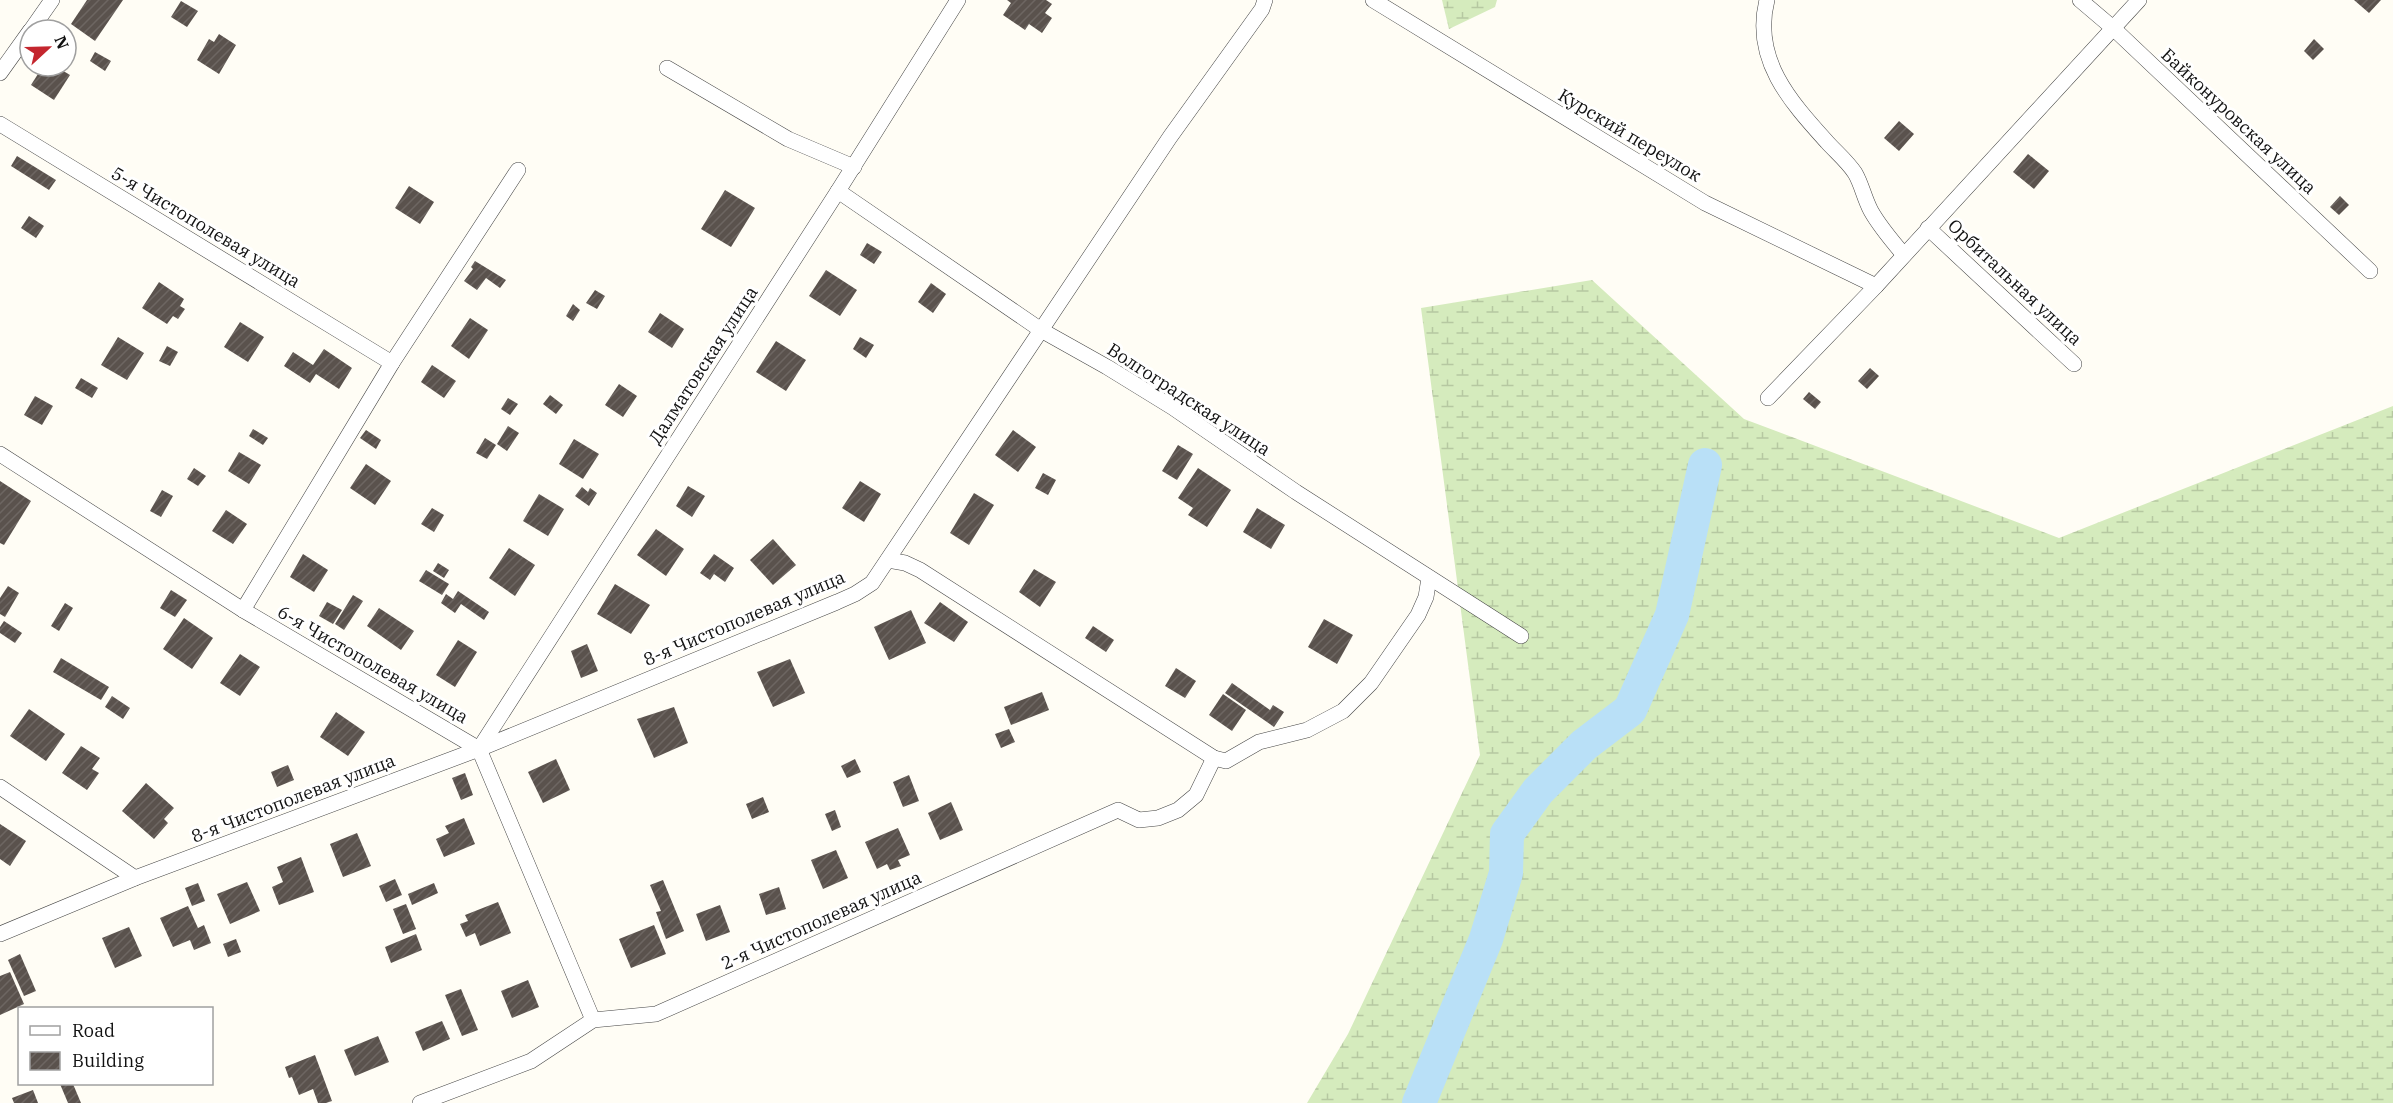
<svg xmlns="http://www.w3.org/2000/svg" width="2393" height="1103" viewBox="0 0 2393 1103" font-family="'IBM Plex Serif',serif">
<defs>
<pattern id="wetland-marsh" width="20" height="14" patternUnits="userSpaceOnUse" patternTransform="scale(1.5)"><rect width="20" height="14" fill="#d5ebbd"/><path d="M1 5h8M5 5V1M11 12h8M15 12V8" fill="none" stroke="#b6c8a1"/></pattern>
<pattern id="building-hatch" width="6" height="6" patternUnits="userSpaceOnUse" patternTransform="scale(1.5)"><rect width="6" height="6" fill="#5a524d"/><path d="M-1 1l2-2M0 6l6-6M5 7l2-2" fill="none" stroke="#6d6662"/></pattern>
</defs>
<rect width="100%" height="100%" fill="#fffdf5"/>
<g fill="url(#wetland-marsh)">
<polygon points="1442,0 1497,0 1495,7 1449,29"/>
<polygon points="1592,280 1744,419 2059,538 2393,406 2393,1103 1307,1103 1348,1034 1480,755 1421,308"/>
</g>
<g fill="none" stroke-linecap="round" stroke-linejoin="round">
<polyline stroke="#b9e0f7" stroke-width="34" points="1419,1103 1486,939 1506,873 1507,834 1538,791 1584,745 1630,710 1672,615 1705,465"/>
</g>
<g fill="url(#building-hatch)">
<polygon points="87,0 123,0 95,41 71,24"/>
<polygon points="1007,0 1046,0 1052,4 1045,13 1052,18 1042,33 1029,24 1025,30 1003,15 1011,3"/>
<polygon points="2354,0 2381,0 2369,13"/>
<polygon points="181,1 198,11 187,27 171,17"/>
<polygon points="53,21 68,30 48,30"/>
<polygon points="219,34 236,45 219,74 197,60 209,39 214,42"/>
<polygon points="2314,39 2324,49 2313,60 2304,51"/>
<polygon points="95,52 111,61 105,71 90,61"/>
<polygon points="43,66 55,66 70,75 54,100 31,85"/>
<polygon points="1899,121 1914,134 1899,151 1884,138"/>
<polygon points="2028,154 2049,171 2034,189 2013,172"/>
<polygon points="17,156 56,180 49,190 11,166"/>
<polygon points="409,186 434,202 420,224 395,208"/>
<polygon points="725,190 755,208 731,247 701,229"/>
<polygon points="2340,196 2349,205 2339,215 2330,207"/>
<polygon points="29,216 44,226 36,238 21,228"/>
<polygon points="867,243 882,252 874,264 860,255"/>
<polygon points="475,261 506,280 500,288 486,278 477,290 464,281 473,269 471,267"/>
<polygon points="826,270 857,290 840,316 809,296"/>
<polygon points="159,282 184,299 180,306 185,309 178,319 173,316 167,324 142,308"/>
<polygon points="931,283 946,294 933,313 918,302"/>
<polygon points="595,290 605,296 597,309 586,303"/>
<polygon points="573,304 580,310 573,321 566,316"/>
<polygon points="660,313 684,329 672,348 648,332"/>
<polygon points="470,318 488,330 469,359 451,346"/>
<polygon points="240,322 264,337 248,362 224,347"/>
<polygon points="118,337 144,353 127,380 101,365"/>
<polygon points="860,337 874,345 866,358 853,349"/>
<polygon points="776,341 806,360 786,391 756,372"/>
<polygon points="167,346 178,352 170,366 159,361"/>
<polygon points="324,349 352,368 339,389 316,374 310,383 284,366 293,352 313,365"/>
<polygon points="432,365 456,381 444,398 421,382"/>
<polygon points="1870,368 1879,376 1867,389 1858,381"/>
<polygon points="81,378 98,388 92,398 75,388"/>
<polygon points="619,384 637,396 623,417 605,405"/>
<polygon points="1809,392 1821,402 1815,409 1803,399"/>
<polygon points="550,395 563,405 556,414 543,404"/>
<polygon points="35,396 53,406 42,425 24,415"/>
<polygon points="508,398 518,404 510,415 501,409"/>
<polygon points="508,426 519,433 507,451 497,444"/>
<polygon points="253,429 268,438 263,445 249,436"/>
<polygon points="366,430 381,440 376,449 360,438"/>
<polygon points="1013,430 1036,447 1018,472 995,455"/>
<polygon points="485,438 496,445 487,459 476,453"/>
<polygon points="574,439 599,454 583,479 559,464"/>
<polygon points="1178,445 1193,454 1177,480 1162,471"/>
<polygon points="239,452 261,465 249,484 228,471"/>
<polygon points="366,464 391,481 375,505 350,488"/>
<polygon points="194,468 206,476 198,486 187,479"/>
<polygon points="1198,468 1231,490 1207,527 1188,515 1193,508 1178,498"/>
<polygon points="1043,473 1056,480 1048,495 1035,488"/>
<polygon points="0,481 31,501 4,545 0,543"/>
<polygon points="860,481 881,494 864,522 842,508"/>
<polygon points="688,486 705,496 692,517 676,506"/>
<polygon points="582,487 588,492 590,488 597,493 589,506 575,496"/>
<polygon points="162,490 173,496 161,517 150,511"/>
<polygon points="974,493 994,505 969,545 950,533"/>
<polygon points="539,494 564,509 548,536 523,521"/>
<polygon points="432,508 444,515 434,532 421,524"/>
<polygon points="1257,508 1285,525 1271,549 1243,532"/>
<polygon points="226,510 247,524 233,544 212,531"/>
<polygon points="656,529 684,549 666,576 637,555"/>
<polygon points="773,539 796,565 773,585 750,560"/>
<polygon points="509,548 535,565 515,596 489,578"/>
<polygon points="303,554 328,570 314,592 290,577"/>
<polygon points="714,554 734,568 725,582 714,574 710,580 700,573"/>
<polygon points="438,563 449,570 444,578 433,571"/>
<polygon points="1034,569 1056,582 1040,607 1019,592"/>
<polygon points="426,570 449,584 442,595 419,581"/>
<polygon points="615,584 650,605 631,634 597,614"/>
<polygon points="8,586 19,593 5,617 0,614 0,598"/>
<polygon points="171,590 187,600 175,617 160,608"/>
<polygon points="458,591 489,612 484,620 461,604 455,613 441,603 446,594 453,599"/>
<polygon points="353,595 363,601 344,630 335,624"/>
<polygon points="327,602 342,610 333,624 319,616"/>
<polygon points="940,602 968,622 954,642 924,623"/>
<polygon points="65,603 73,608 59,631 51,626"/>
<polygon points="379,608 414,631 401,650 367,626"/>
<polygon points="911,610 926,643 889,660 874,627"/>
<polygon points="184,618 213,638 192,669 163,649"/>
<polygon points="1324,619 1353,635 1337,664 1308,647"/>
<polygon points="4,621 22,633 15,643 0,633 0,627"/>
<polygon points="1093,626 1114,640 1106,652 1085,638"/>
<polygon points="458,640 477,652 455,687 436,675"/>
<polygon points="587,644 598,671 581,678 571,651"/>
<polygon points="240,654 260,667 240,696 220,683"/>
<polygon points="61,658 109,687 101,700 53,672"/>
<polygon points="790,659 805,693 773,707 757,672"/>
<polygon points="1176,668 1196,681 1185,698 1165,686"/>
<polygon points="1232,683 1270,710 1273,705 1284,712 1274,727 1225,693"/>
<polygon points="1042,692 1049,710 1011,725 1004,707"/>
<polygon points="1223,694 1246,710 1232,731 1209,715"/>
<polygon points="112,696 130,708 123,719 105,707"/>
<polygon points="674,707 688,743 654,758 637,719"/>
<polygon points="29,709 65,734 46,761 10,736"/>
<polygon points="336,712 365,732 348,756 320,737"/>
<polygon points="1009,729 1015,742 1001,748 995,734"/>
<polygon points="81,746 100,758 92,769 99,773 87,790 62,773"/>
<polygon points="556,759 570,790 543,803 528,772"/>
<polygon points="855,759 861,772 847,778 841,766"/>
<polygon points="288,765 294,780 277,787 271,772"/>
<polygon points="465,773 473,795 461,800 452,778"/>
<polygon points="909,775 919,801 903,807 893,782"/>
<polygon points="146,783 174,808 164,819 168,823 154,839 122,811"/>
<polygon points="763,797 769,812 752,819 746,804"/>
<polygon points="951,802 963,830 940,840 928,813"/>
<polygon points="835,810 841,827 832,831 825,814"/>
<polygon points="464,818 475,844 444,857 436,839 449,833 445,826"/>
<polygon points="0,824 26,841 10,866 0,859"/>
<polygon points="898,828 910,855 898,860 901,866 890,870 887,864 877,869 865,842"/>
<polygon points="357,833 371,866 343,877 330,844"/>
<polygon points="836,850 848,878 823,889 811,860"/>
<polygon points="301,857 314,892 279,905 272,887 283,882 277,867"/>
<polygon points="395,879 402,895 386,902 379,886"/>
<polygon points="663,880 684,931 666,939 656,912 661,911 650,885"/>
<polygon points="247,882 260,911 230,924 217,894"/>
<polygon points="198,883 205,901 192,906 185,888"/>
<polygon points="434,883 438,893 412,905 408,894"/>
<polygon points="779,887 786,909 766,915 759,894"/>
<polygon points="498,902 511,933 480,946 475,933 466,937 460,924 468,921 465,915"/>
<polygon points="406,904 416,929 403,934 393,909"/>
<polygon points="720,905 730,932 706,941 696,914"/>
<polygon points="188,906 198,928 204,925 211,943 194,950 190,940 173,947 160,918"/>
<polygon points="654,925 666,954 631,968 619,939"/>
<polygon points="129,927 142,956 115,968 102,938"/>
<polygon points="416,934 422,950 391,963 385,947"/>
<polygon points="236,939 241,952 228,957 223,944"/>
<polygon points="20,954 36,991 24,996 8,960"/>
<polygon points="10,972 24,1004 0,1015 0,976"/>
<polygon points="528,980 539,1007 512,1018 501,991"/>
<polygon points="461,989 478,1030 462,1036 445,995"/>
<polygon points="442,1021 450,1039 423,1051 415,1032"/>
<polygon points="378,1036 389,1062 355,1076 344,1050"/>
<polygon points="315,1055 332,1101 326,1103 318,1103 313,1089 299,1095 292,1077 289,1078 285,1067"/>
<polygon points="60,1084 73,1084 81,1103 68,1103"/>
<polygon points="33,1090 38,1103 14,1103 12,1098"/>
</g>
<g fill="none" stroke-linecap="round" stroke-linejoin="round">
<g stroke="#444" stroke-width="16">
<g id="minor">
<polyline points="1373,0 1705,203 1876,286"/>
<path d="M1767,0c-15,59 23,101 60,142 9,10 20,19 28,31 7,12 9,25 16,38 9,16 21,30 33,44"/>
<polyline points="2080,0 2113,28 2370,271"/>
<polyline points="31,30 52,0"/>
<polyline points="667,68 788,139 854,167"/>
<polyline points="0,73 30,31"/>
<polyline points="0,124 392,363"/>
<polyline points="838,191 1041,330 1107,367 1172,407 1296,492 1521,636"/>
<polyline points="1928,228 2074,364"/>
<polyline points="1768,398 1876,286 2139,0"/>
<polyline points="0,454 243,610 479,749 593,1020"/>
<polyline points="888,560 905,563 920,570 1214,758 1226,761 1259,742 1307,730 1343,711 1371,683 1418,615 1426,597 1429,578"/>
<polyline points="243,610 392,363 518,170"/>
<polyline points="479,749 838,191 958,0"/>
<polyline points="0,787 135,878"/>
<polyline points="0,934 135,878 479,749 837,602 855,594 872,583 1170,137 1262,9 1265,0"/>
<polyline points="420,1103 531,1061 593,1020 656,1014 1118,810 1139,820 1158,818 1178,810 1196,795 1214,758"/>
</g>
</g>
<use href="#minor" stroke="#fff" stroke-width="15"/>
</g>
<g text-anchor="middle" dominant-baseline="central" stroke-width="6" stroke-linejoin="round" paint-order="stroke">
<g font-size="18" fill="#111" stroke="#fff">
<text transform="translate(2239 121) rotate(43)">Байконуровская улица</text>
<text transform="translate(1630 135) rotate(31)">Курский переулок</text>
<text transform="translate(206 227) rotate(31)">5-я Чистополевая улица</text>
<text transform="translate(2015 282) rotate(43)">Орбитальная улица</text>
<text transform="translate(703 365) rotate(-57)">Далматовская улица</text>
<text transform="translate(1189 399) rotate(33)">Волгоградская улица</text>
<text transform="translate(744 618) rotate(-23)">8-я Чистополевая улица</text>
<text transform="translate(373 664) rotate(30)">6-я Чистополевая улица</text>
<text transform="translate(293 798) rotate(-21)">8-я Чистополевая улица</text>
<text transform="translate(821 920) rotate(-24)">2-я Чистополевая улица</text>
</g>
</g>
<rect x="18" y="1007" width="195" height="78" fill="#ffffff" stroke="#a0a0a0" stroke-width="1.5"/>
<rect x="30" y="1026" width="30" height="9" fill="#ffffff" stroke="#a0a0a0" stroke-width="1.5"/>
<text x="72" y="1037" font-size="18" fill="#111111">Road</text>
<rect x="30" y="1052" width="30" height="18" fill="url(#building-hatch)" stroke="#a0a0a0" stroke-width="1.5"/>
<text x="72" y="1067" font-size="18" fill="#111111">Building</text>
<g transform="translate(48 48) rotate(68)"><circle r="28" fill="#ffffff" stroke="#a0a0a0" stroke-width="1.5"/>
<path d="M0-4.5L10 22L0 15L-10 22Z" fill="#c4262e"/>
<text y="-9" font-size="16" font-weight="bold" text-anchor="middle" fill="#111111">N</text>
</g>
</svg>
